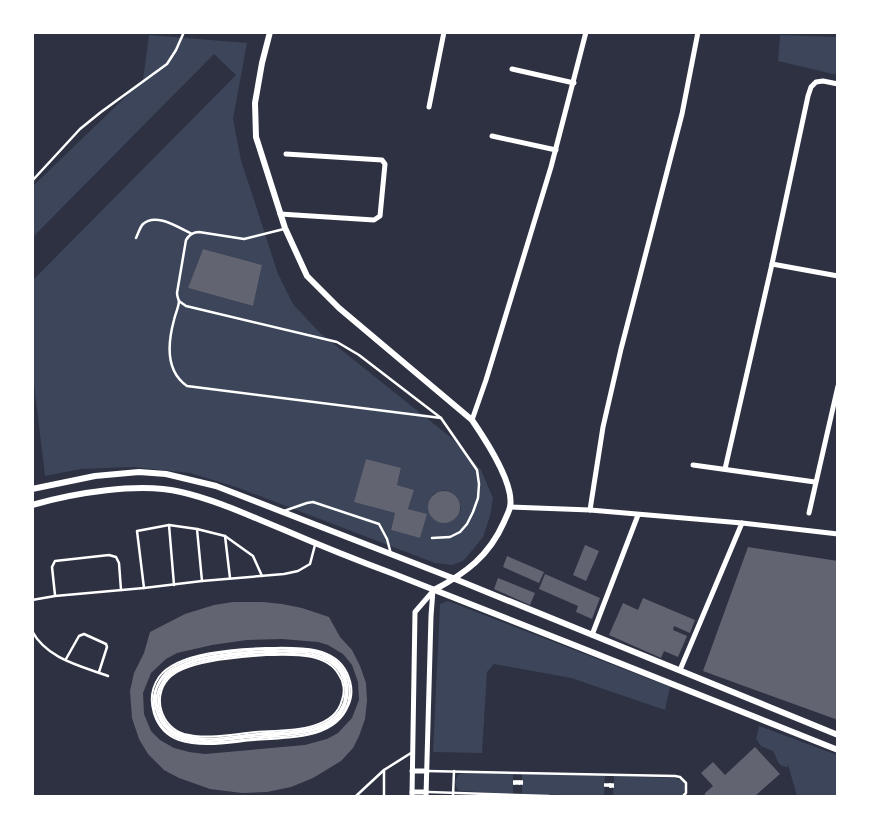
<svg xmlns="http://www.w3.org/2000/svg" width="870" height="829" viewBox="0 0 870 829" font-family="Barlow,sans-serif">
<rect width="100%" height="100%" fill="#2d3142"/>
<g fill="#3c4559" fill-rule="evenodd">
<path d="M149,35l98,8 -14,76 8,41 37,114 15,30 26,28 135,108 27,30 12,28 -3,18 -7,21 -13,16 -7,8 -11,4 -17,-2 -199,-76 -46,-14 -57,-6 -52,2 -36,7 -12,-100v-96l203,-205 -22,-21 -181,183v-51l110,-106zM203,249l59,16 -9,41 -65,-18zM366,459l35,10 -4,16 16,5 -5,19 18,5 -6,24 -29,-8 4,-17 -40,-11zM445,490l11,6 5,12 -6,11 -12,4 -11,-5 -4,-12 5,-12z"/>
<polygon points="780,35 837,37 837,75 778,61"/>
<polygon points="448,601 670,687 665,710 571,678 494,664 487,672 482,753 433,752 440,604"/>
<path d="M759,726l78,29v41h-40l-9,-31 -1,2c-11,-1 -9,-8 -14,-16l-12,-5 -5,-7z"/>
<polygon points="465,772 513,774 513,794 460,791 457,789 455,782 458,775"/>
<polygon points="522,774 605,776 604,796 522,794"/>
<path d="M614,776l61,2 7,3c5,6 4,11 -2,15h-67z"/>
</g>
<g fill="#626471" fill-rule="evenodd">
<polygon points="203,249 262,265 253,306 188,288"/>
<polygon points="366,459 401,468 397,485 414,490 408,509 427,514 420,538 391,530 395,513 354,502"/>
<circle cx="444" cy="507" r="16"/>
<polygon points="585,545 599,551 586,581 573,575"/>
<polygon points="748,547 838,561 838,720 703,671"/>
<polygon points="507,556 544,572 539,583 503,567"/>
<polygon points="545,574 600,598 592,619 576,612 578,606 539,589"/>
<polygon points="498,578 535,593 530,605 494,589"/>
<polygon points="643,598 695,620 690,633 674,626 673,630 687,636 678,657 664,651 661,658 609,635 623,603 638,610"/>
<path d="M233,602h30l19,2 20,4 27,9 11,20 12,13 8,16 6,17 1,18 -2,18 -6,17 -6,12 -12,13 -28,17 -22,9 -24,5 -25,1 -32,-4 -31,-11 -15,-8 -16,-16 -9,-15 -7,-21 -2,-27 4,-18 10,-20 6,-21 35,-18 29,-9zM282,639l36,3 10,3 15,9 9,11 6,17 1,18 -7,18 -14,15 -11,6 -22,6 -100,9 -16,-2 -15,-4 -14,-8 -9,-9 -7,-17 -1,-21 8,-20 15,-14 11,-6 35,-8 35,-5z"/>
<polygon points="755,747 780,774 755,796 705,796 705,793 713,786 701,773 713,762 725,775"/>
</g>
<g fill="none" stroke-linecap="round" stroke-linejoin="round">
<g stroke="#fff" stroke-width="2">
<path d="M266,648c28,0 67,-4 81,25 5,11 6,23 1,33 -14,35 -63,31 -94,34 -24,2 -51,8 -75,0 -25,-9 -35,-41 -20,-63 18,-25 78,-28 107,-29z"/>
<path d="M266,649c26,0 65,-4 79,24 5,10 6,22 2,33 -13,32 -58,29 -87,32 -32,3 -92,17 -105,-25 -3,-11 -1,-23 5,-33 16,-27 77,-29 106,-31z"/>
<path d="M266,651c19,0 44,-3 61,6 24,12 28,46 7,64 -7,6 -16,8 -24,10 -19,4 -39,4 -58,6 -23,2 -50,8 -72,0 -12,-5 -21,-15 -24,-28 -12,-54 76,-56 110,-58z"/>
<path d="M266,652c24,0 62,-4 76,21 5,9 6,20 3,30 -12,34 -62,30 -91,32 -23,3 -52,10 -75,0 -21,-9 -29,-35 -16,-54 16,-25 75,-27 103,-29z"/>
<path d="M266,654c25,0 63,-5 76,22 4,8 4,18 2,26 -11,33 -60,29 -88,32 -24,2 -52,9 -76,0 -21,-8 -28,-36 -15,-54 17,-22 75,-25 101,-26z"/>
<path d="M266,655c23,0 60,-4 73,20 5,7 6,17 3,25 -8,33 -59,30 -86,32 -23,2 -49,8 -72,2 -23,-7 -32,-37 -16,-55 16,-19 74,-22 98,-24z"/>
<polyline points="520,781 520,784"/>
<polyline points="522,781 522,784"/>
<polyline points="514,784 514,781"/>
<polyline points="515,784 516,781"/>
<polyline points="517,784 517,781"/>
<polyline points="519,784 519,781"/>
<polyline points="611,784 611,787"/>
<polyline points="613,784 613,787"/>
<polyline points="605,786 605,784"/>
<polyline points="607,786 607,784"/>
<polyline points="608,786 609,784"/>
<polyline points="610,787 610,784"/>
</g>
<g stroke="#fff" stroke-width="2.5">
<polyline points="32,181 80,129 101,112 167,64 176,50 184,32"/>
<path d="M284,229l-40,10 -45,-7c-6,0 -10,3 -13,8l-9,53c0,3 1,5 2,8 0,5 -4,14 -5,19 -6,22 -9,51 13,66l254,32"/>
<path d="M136,238c2,-4 4,-11 7,-14 13,-12 36,4 49,10"/>
<polyline points="179,301 186,306 337,342 359,355 441,418 477,470 479,484 478,498 473,512 467,524 460,532 450,537 432,538"/>
<polyline points="284,511 307,503 313,502 379,524 387,539 391,554"/>
<polyline points="169,525 174,585"/>
<polyline points="197,529 202,581"/>
<polyline points="225,536 230,578"/>
<polyline points="144,588 137,531 169,525 197,529 225,536 253,556 262,576"/>
<polyline points="55,595 52,567 55,561 109,555 116,557 119,563 121,590"/>
<polyline points="32,600 55,596 144,588 202,581 284,574 298,571 310,564 315,545"/>
<path d="M32,631c15,28 49,35 76,45"/>
<polyline points="66,659 79,636 84,634 106,644 107,647 99,672"/>
<polyline points="427,771 675,776 680,777 686,783 686,793 683,796"/>
<polyline points="428,792 549,796"/>
<polyline points="356,796 384,770 411,753"/>
<polyline points="384,796 384,770"/>
<polyline points="453,796 454,771"/>
</g>
<g stroke="#fff" stroke-width="5">
<polyline points="512,69 574,83"/>
<polyline points="429,107 444,32"/>
<polyline points="492,136 556,150"/>
<polyline points="280,214 374,220 380,216 385,164 382,160 286,154"/>
<polyline points="772,264 838,276"/>
<polyline points="472,420 486,380 551,167 586,32"/>
<polyline points="693,465 815,482"/>
<polyline points="725,469 772,264 808,96 811,87 816,82 823,81 838,84"/>
<polyline points="510,507 590,510 742,523 838,534"/>
<polyline points="590,510 603,427 621,349 682,114 698,32"/>
<polyline points="809,513 838,386"/>
<polyline points="592,635 638,515"/>
<polyline points="680,670 742,523"/>
<polyline points="412,771 427,771"/>
<polyline points="412,792 426,792"/>
<polyline points="412,796 415,612 434,590"/>
<polyline points="426,796 431,616 433,590"/>
</g>
<g stroke="#fff" stroke-width="6">
<path d="M270,32l-8,31 -7,40 1,34 29,91 22,48 32,32 133,112c13,19 43,64 38,87 -1,5 -4,10 -6,15 -15,34 -38,51 -70,68"/>
<polyline points="32,489 95,476 139,472 166,474 216,486 455,579 838,735"/>
<path d="M32,505c42,-12 107,-23 149,-13 35,8 69,24 101,37 37,16 74,31 112,45 148,59 296,116 444,176"/>
</g>
</g>
<rect width="870" height="829" fill="none" stroke="#ffffff" stroke-width="68"/>
</svg>
